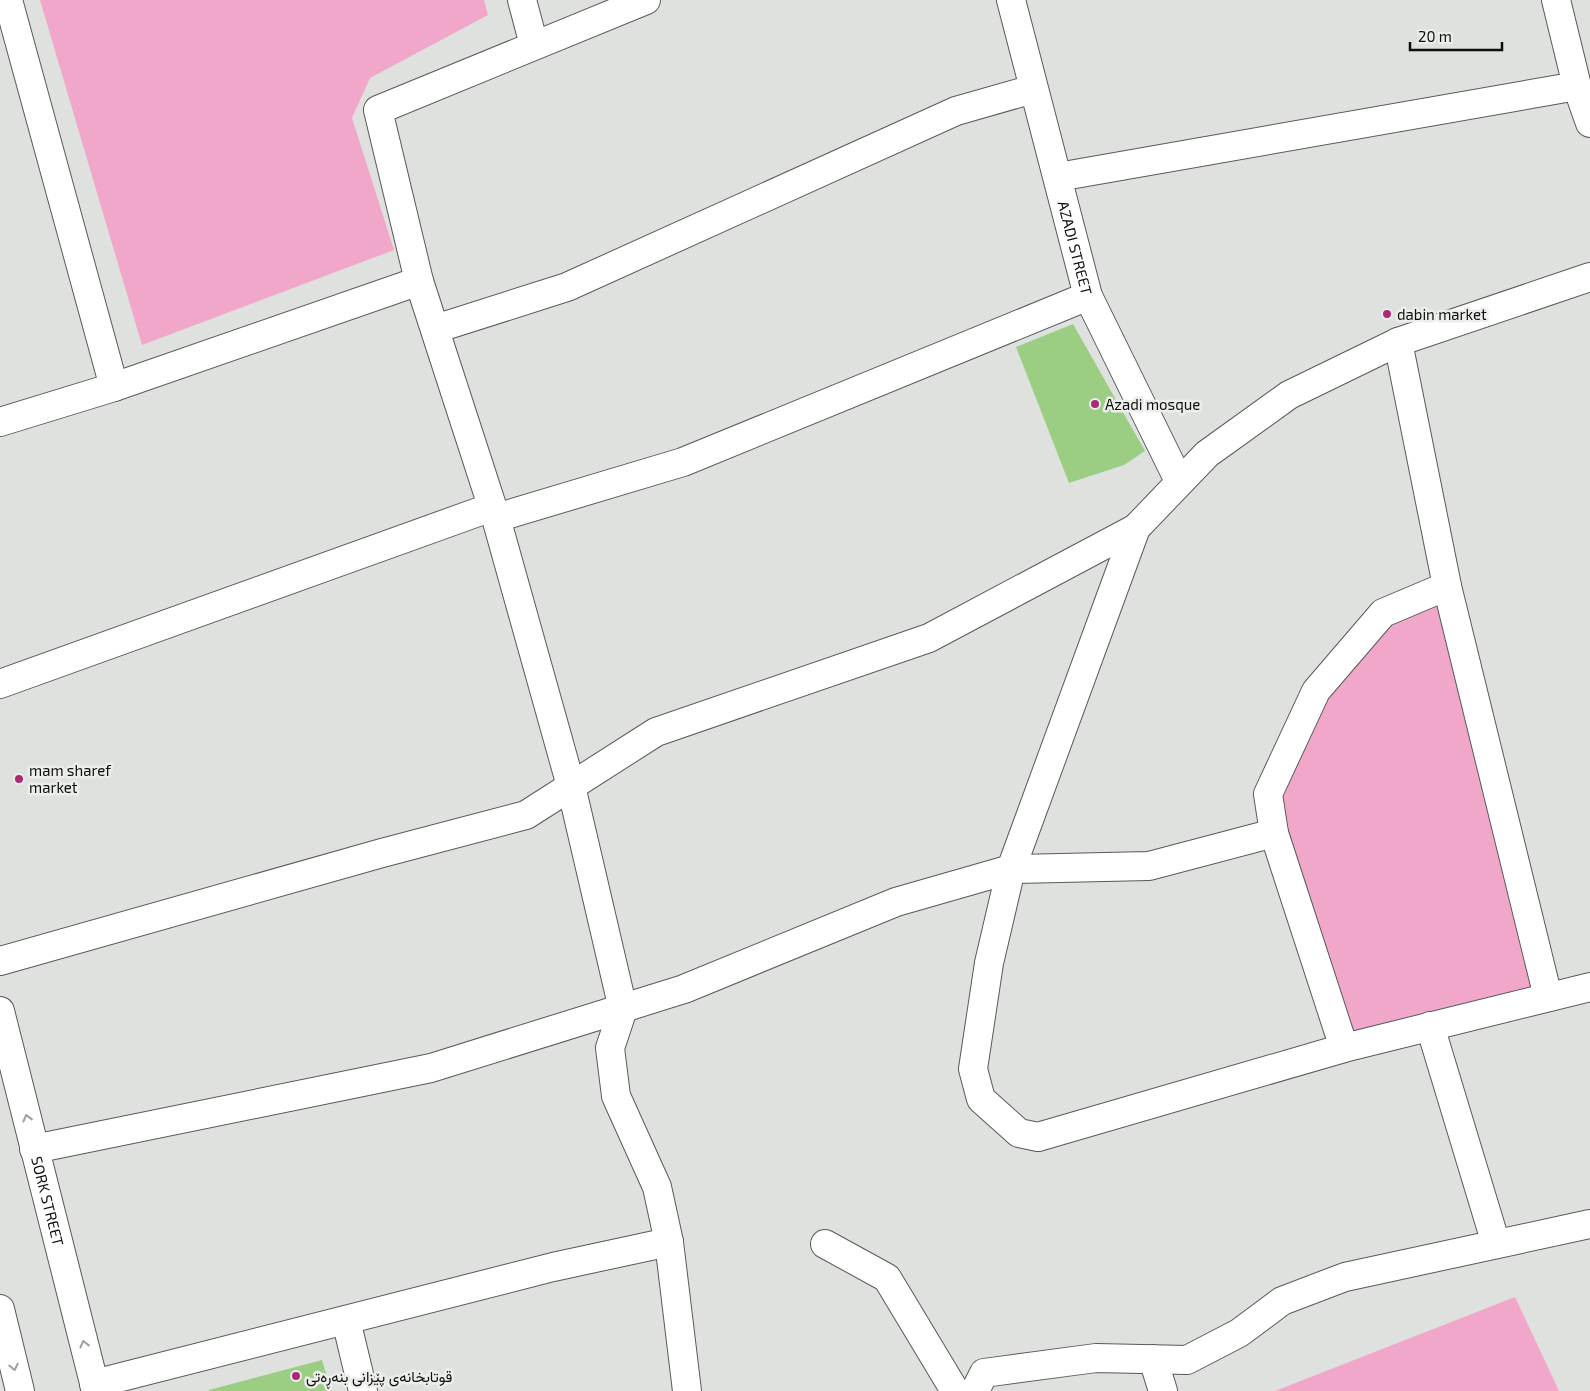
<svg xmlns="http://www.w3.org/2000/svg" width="1590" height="1391" viewBox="0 0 1590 1391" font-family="'Exo 2',Vazirmatn,sans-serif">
<rect width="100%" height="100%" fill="#dfe1de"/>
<g fill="#f1a7ca">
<polygon points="40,0 484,0 488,15 370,78 352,118 394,250 142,345"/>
<polygon points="1447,586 1548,997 1344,1048 1268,794 1316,691 1383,613"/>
<polygon points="1515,1297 1559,1391 1275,1391"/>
</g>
<g fill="#9bce82">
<polygon points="1073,324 1145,451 1124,465 1069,483 1016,347"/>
<polygon points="322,1360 331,1391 209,1391 209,1390"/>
</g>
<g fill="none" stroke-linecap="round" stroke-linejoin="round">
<g stroke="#585a57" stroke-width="30">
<g id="street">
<polyline points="8,0 114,387"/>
<polyline points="522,0 534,45"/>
<polyline points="646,0 378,110 419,281 496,518 571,786 623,1009 610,1048 616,1096 657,1187 669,1242 687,1391"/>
<path id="s1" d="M1011,0l77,296 91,185"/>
<polyline points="1556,0 1577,86 1590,123"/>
<polyline points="1058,177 1577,86"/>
<polyline points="1590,277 1398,342 1289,395 1207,454 1136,528 1011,869 989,963 973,1069 981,1099 1019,1133 1038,1137 1344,1048 1590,987"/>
<polyline points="435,329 567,287 956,111 1033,89"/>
<polyline points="1398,342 1447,586 1548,997"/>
<polyline points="0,422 114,387 419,281"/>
<polyline points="496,518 683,462 1088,296"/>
<polyline points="0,684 492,507"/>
<polyline points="0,961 382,853 526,815 656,732 929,638 1136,528"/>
<polyline points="1430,1026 1496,1244"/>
<polyline points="1344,1048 1274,833 1268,794 1316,691 1383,613 1447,586"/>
<polyline points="34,1149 431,1068 684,989 896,902 1011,869 1149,866 1274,833"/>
<polyline points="825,1244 887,1278 955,1391"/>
<polyline points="346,1320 363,1391"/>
<polyline points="1153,1359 1163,1391"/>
<polyline points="94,1384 553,1267 669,1242"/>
<polyline points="975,1391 984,1373 1096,1358 1187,1360 1239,1333 1282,1301 1345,1277 1590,1224"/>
</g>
</g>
<g stroke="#585a57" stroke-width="30">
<g id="secondary">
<path id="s2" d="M0,1011l96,380"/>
<polyline points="0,1309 20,1391"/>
</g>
</g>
<use href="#street" stroke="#fff" stroke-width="28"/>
<use href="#secondary" stroke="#fff" stroke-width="28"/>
</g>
<defs><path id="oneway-chevron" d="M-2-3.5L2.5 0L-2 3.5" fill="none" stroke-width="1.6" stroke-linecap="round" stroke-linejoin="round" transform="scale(1.25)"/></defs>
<g stroke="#9f9f9f">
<use href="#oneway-chevron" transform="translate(27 1118) rotate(-104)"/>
<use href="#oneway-chevron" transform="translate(84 1344) rotate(-104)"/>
<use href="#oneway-chevron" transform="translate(14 1367) rotate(77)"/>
</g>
<g fill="#ab2a76" stroke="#eceeeb" stroke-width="2">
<circle cx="1387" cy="314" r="5"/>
<circle cx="1095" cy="404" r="5"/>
<circle cx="19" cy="779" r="5"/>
<circle cx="296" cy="1376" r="5"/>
</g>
<g text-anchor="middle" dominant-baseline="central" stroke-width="5" stroke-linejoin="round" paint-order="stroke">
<g font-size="15" fill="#0e0f0e" stroke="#eceeeb">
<text stroke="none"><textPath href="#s1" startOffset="256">AZADI STREET</textPath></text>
<text stroke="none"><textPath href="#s2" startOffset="196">SORK STREET</textPath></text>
</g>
<g font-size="15" fill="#0e0f0e" stroke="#eceeeb" text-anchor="start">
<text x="1397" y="314">dabin market</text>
<text x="1105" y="404">Azadi mosque</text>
<text x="29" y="770">mam sharef<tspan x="29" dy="17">market</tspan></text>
<text x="306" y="1376">قوتابخانەی پێزانی بنەڕەتی</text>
</g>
</g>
<path d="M1410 42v8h92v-8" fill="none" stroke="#0e0f0e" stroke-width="2.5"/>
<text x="1418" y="42" font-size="15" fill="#0e0f0e" stroke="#eceeeb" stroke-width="4" paint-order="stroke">20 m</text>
</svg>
